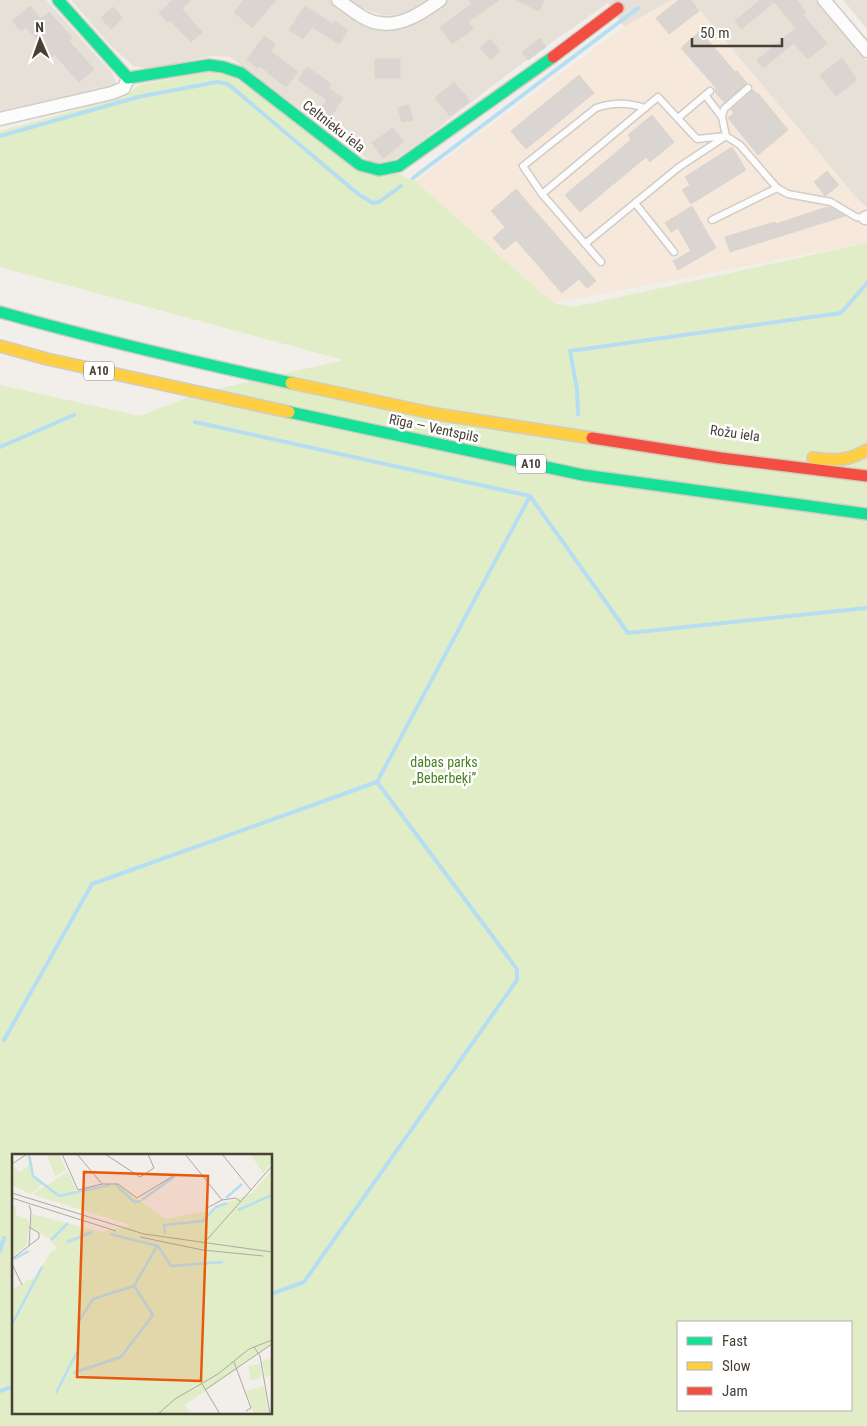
<svg xmlns="http://www.w3.org/2000/svg" width="867" height="1426" viewBox="0 0 867 1426" font-family="'Roboto Condensed',sans-serif">
<rect width="100%" height="100%" fill="#f2eeea"/>
<g fill="#e6e0d7">
<polygon points="0,0 46,0 112,73 117,85 0,111"/>
<polygon points="71,0 329,0 372,26 395,26 450,0 672,0 624,27 608,3 517,67 420,142 385,166 377,166 230,57 212,56 151,69 133,66 111,46"/>
<polygon points="347,0 428,0 419,7 406,13 383,16 353,4"/>
<polygon points="691,0 816,0 867,61 867,208 854,195"/>
<polygon points="843,0 867,0 867,29"/>
</g>
<polygon fill="#f6e9db" points="672,0 691,0 866,209 865,218 867,243 553,303 415,181 624,27"/>
<path fill="#e1edc7" fill-rule="evenodd" d="M209,72l24,5 134,98 28,-3 20,9 138,122 21,4 293,-64v1183h-867v-1041l140,31 59,-23 145,-33 -344,-93v-136l126,-35 13,-11zM14,1155h257v257h-257zM678,1322h173v88h-173z"/>
<g fill="none" stroke-linecap="round" stroke-linejoin="round">
<g stroke="#b6def3" stroke-width="4">
<polyline points="0,136 138,97 217,82 228,84 358,194 373,203 379,202 401,186"/>
<polyline points="413,178 638,8"/>
<polyline points="578,414 577,389 570,351 841,313 867,283"/>
<polyline points="195,422 530,496 628,633 867,608"/>
<polyline points="0,447 74,415"/>
<polyline points="4,1040 92,884 377,782 530,496"/>
<polyline points="0,1251 4,1238"/>
<polyline points="271,1294 304,1282 517,980 517,969 377,782"/>
<polyline points="0,1391 14,1386"/>
</g>
</g>
<g fill="#dad5d0" stroke="#dad5cf">
<polygon points="173,0 191,0 182,9 202,32 191,42 170,20 167,22 159,13"/>
<polygon points="244,0 276,0 252,28 234,12"/>
<polygon points="469,0 499,0 468,22 473,29 452,44 440,27 472,4"/>
<polygon points="516,0 544,0 539,11"/>
<polygon points="679,0 691,0 699,11 669,34 656,18"/>
<polygon points="760,0 797,0 806,12 803,15 827,43 808,59 794,43 763,68 757,60 796,28 774,2 741,29 735,21"/>
<polygon points="30,6 41,19 49,12 72,38 69,41 94,69 79,82 54,54 52,57 26,27 21,31 12,21"/>
<polygon points="305,6 333,24 334,21 348,30 339,44 312,27 303,39 289,30"/>
<polygon points="113,7 123,18 111,29 101,18"/>
<polygon points="700,31 735,72 737,71 747,83 724,102 715,92 716,88 681,48"/>
<polygon points="264,36 275,44 270,51 298,72 286,87 260,66 258,68 247,60"/>
<polygon points="540,38 546,47 528,60 522,52"/>
<polygon points="490,39 500,51 491,60 480,48"/>
<polygon points="842,58 857,80 836,96 820,75"/>
<rect x="375" y="59" width="25" height="19"/>
<polygon points="307,67 331,84 328,88 343,98 326,124 316,117 327,100 298,80"/>
<polygon points="579,75 594,93 526,149 511,131"/>
<polygon points="454,82 470,101 450,116 435,98"/>
<polygon points="753,90 757,94 758,93 788,130 758,155 728,118 734,113 731,110"/>
<polygon points="409,105 413,120 402,122 398,108"/>
<polygon points="652,115 674,142 650,162 646,157 580,212 565,195 631,140 628,135"/>
<polygon points="393,128 404,142 383,158 372,143"/>
<polygon points="732,147 746,170 691,204 682,190 690,185 685,177"/>
<polygon points="827,171 839,185 825,196 814,182"/>
<polygon points="516,189 596,281 587,288 579,279 562,293 516,240 504,250 493,238 505,227 491,211"/>
<polygon points="692,206 716,248 678,270 673,261 691,251 678,228 671,232 665,223"/>
<polygon points="827,207 832,208 845,216 730,252 725,237 775,222 776,224"/>
</g>
<g fill="none" stroke-linecap="round" stroke-linejoin="round">
<g stroke="#d0ccc7" stroke-width="9">
<g id="lane">
<polyline points="705,95 722,117"/>
<polyline points="678,118 710,91"/>
<path d="M542,194l-19,-28 73,-58c17,-6 32,-6 49,0"/>
<polyline points="635,203 674,252"/>
<polyline points="712,220 777,188"/>
<polyline points="585,244 679,167 726,136 722,117 724,109 748,88"/>
<polyline points="601,262 542,194 658,97 697,139 726,136 740,145 777,188 788,194 831,202 856,217 865,218"/>
</g>
</g>
<g stroke="#d0ccc7" stroke-width="15">
<g id="street">
<path d="M338,0c12,8 26,21 41,23 23,4 44,-11 61,-23"/>
<polyline points="824,0 867,51"/>
<polyline points="0,119 112,93 124,88 128,78"/>
<polyline points="865,218 867,217"/>
</g>
</g>
<g stroke="#d3ccc1" stroke-width="14">
<g id="fast">
<polyline points="58,0 128,78 209,65 223,67 241,73 360,165 379,170 399,166 553,57"/>
<path d="M0,312c96,27 194,50 291,71"/>
<polyline points="289,412 583,475 867,514"/>
</g>
</g>
<g stroke="#d3ccc1" stroke-width="14">
<g id="slow">
<polyline points="0,346 47,359 289,412"/>
<polyline points="291,383 436,414 592,438"/>
<path d="M813,458c22,3 35,3 54,-8"/>
</g>
</g>
<g stroke="#d3ccc1" stroke-width="14">
<g id="jam">
<polyline points="553,57 618,8"/>
<polyline points="592,438 721,458 867,476"/>
</g>
</g>
<use href="#lane" stroke="#fdfcfc" stroke-width="6"/>
<use href="#street" stroke="#fdfcfc" stroke-width="12"/>
<use href="#fast" stroke="#16e098" stroke-width="11"/>
<use href="#slow" stroke="#ffcf43" stroke-width="11"/>
<use href="#jam" stroke="#f24e42" stroke-width="11"/>
</g>
<g text-anchor="middle" dominant-baseline="central" stroke-width="5" stroke-linejoin="round" paint-order="stroke">
<g fill="#fff" stroke="#7f7972" stroke-width="1">
<rect x="84" y="361.5" width="30" height="19" rx="4"/>
<rect x="516" y="454.5" width="30" height="19" rx="4"/>
</g>
<g font-size="12" font-weight="bold" fill="#483f35">
<text x="99" y="371">A10</text>
<text x="531" y="464">A10</text>
</g>
<g font-size="14" fill="#483f35" stroke="#fff">
<text transform="translate(334 126) rotate(38)">Celtnieku iela</text>
<text transform="translate(434 428) rotate(12)">Rīga — Ventspils</text>
<text transform="translate(735 433) rotate(8)">Rožu iela</text>
</g>
<g font-size="14" fill="#4a8022" stroke="#fff">
<text x="444" y="762">dabas parks<tspan x="444" dy="16">„Beberbeķi”</tspan></text>
</g>
</g>
<g transform="translate(12 1154)">
<rect width="260" height="260" fill="#f2eeea"/>
<path d="M18,0l4,21 9,8 -12,11 -19,-9v-19l8,6 9,-7 -2,-9zM35,0h12l7,16 -11,6zM238,0h22v8l-9,11zM260,16v174l-87,61 5,9h-178v-125l23,-12 16,-25 7,-4 -8,-7 10,-8 -10,6 -20,-12 2,-13 70,18 28,-7 -96,-30 1,-3 33,-20 9,20 40,-8 48,35 42,-8 45,-18zM0,51l4,2v8l11,4 2,8 -3,19 -14,11zM260,204v17l-7,2 -3,-16zM248,210l2,13 -11,4 -3,-15zM252,232l5,28h-15l-8,-23z" fill="#e1edc7"/>
<path fill="none" stroke="#b6def3" stroke-width="2.5" d="M17,0l4,22 26,20 51,-11M104,31l18,17 7,-1M214,44l16,-14M130,46l33,-24M226,56l34,-15M98,80l48,12 13,20 52,-4M153,80l-1,-9 39,-4 13,-14 11,-4M39,86l17,-17M55,88l25,-10M2,105l15,-8M67,167l14,-22 41,-13 23,-40M0,170l30,-57M61,219l48,-16 32,-42 -19,-29M44,239l22,-43"/>
<path fill="none" stroke="#aea8a2" stroke-width="1" d="M50,0l16,36 24,-6M65,0l25,30h16l19,14 36,-22M93,0l35,23 14,-9 -6,-14M173,0l37,46M210,0l29,36M0,10l15,-10M0,39l132,41 128,18M0,44l104,33M210,46l14,-2 5,4M17,51l2,6 -2,35M195,54l15,-8M128,83l63,13 60,6M193,88l67,-76M0,105l27,-21v-5l-10,-6M0,110l10,21M242,193l6,9 10,58M222,208l17,46 -5,3M190,230l18,30M193,236l67,-46M146,260l17,-15 43,-25 31,-25 23,-9"/>
<path fill="#e8590c" fill-opacity="0.15" stroke="#e8590c" stroke-width="2.5" d="M72,18l124,4 -7,205 -124,-4z"/>
<rect width="260" height="260" fill="none" stroke="#483f35" stroke-width="2.5"/>
</g>
<rect x="677" y="1321" width="175" height="90" fill="#ffffff" stroke="#b6b2ae"/>
<rect x="687" y="1337" width="25" height="8" fill="#16e098" stroke="#b6b2ae"/>
<text x="722" y="1346" font-size="15" fill="#483f35">Fast</text>
<rect x="687" y="1362" width="25" height="8" fill="#ffcf43" stroke="#b6b2ae"/>
<text x="722" y="1371" font-size="15" fill="#483f35">Slow</text>
<rect x="687" y="1387" width="25" height="8" fill="#f24e42" stroke="#b6b2ae"/>
<text x="722" y="1396" font-size="15" fill="#483f35">Jam</text>
<g transform="translate(40 40) rotate(358)" stroke="#ffffff" stroke-width="4" paint-order="stroke">
<path d="M0-4L9 19L0 12L-9 19Z" fill="#483f35"/>
<text y="-8" font-size="14" font-weight="bold" text-anchor="middle" fill="#483f35">N</text>
</g>
<path d="M692 38v8h90v-8" fill="none" stroke="#483f35" stroke-width="2.5"/>
<text x="700" y="38" font-size="15" fill="#483f35" stroke="#ffffff" stroke-width="4" paint-order="stroke">50 m</text>
</svg>
